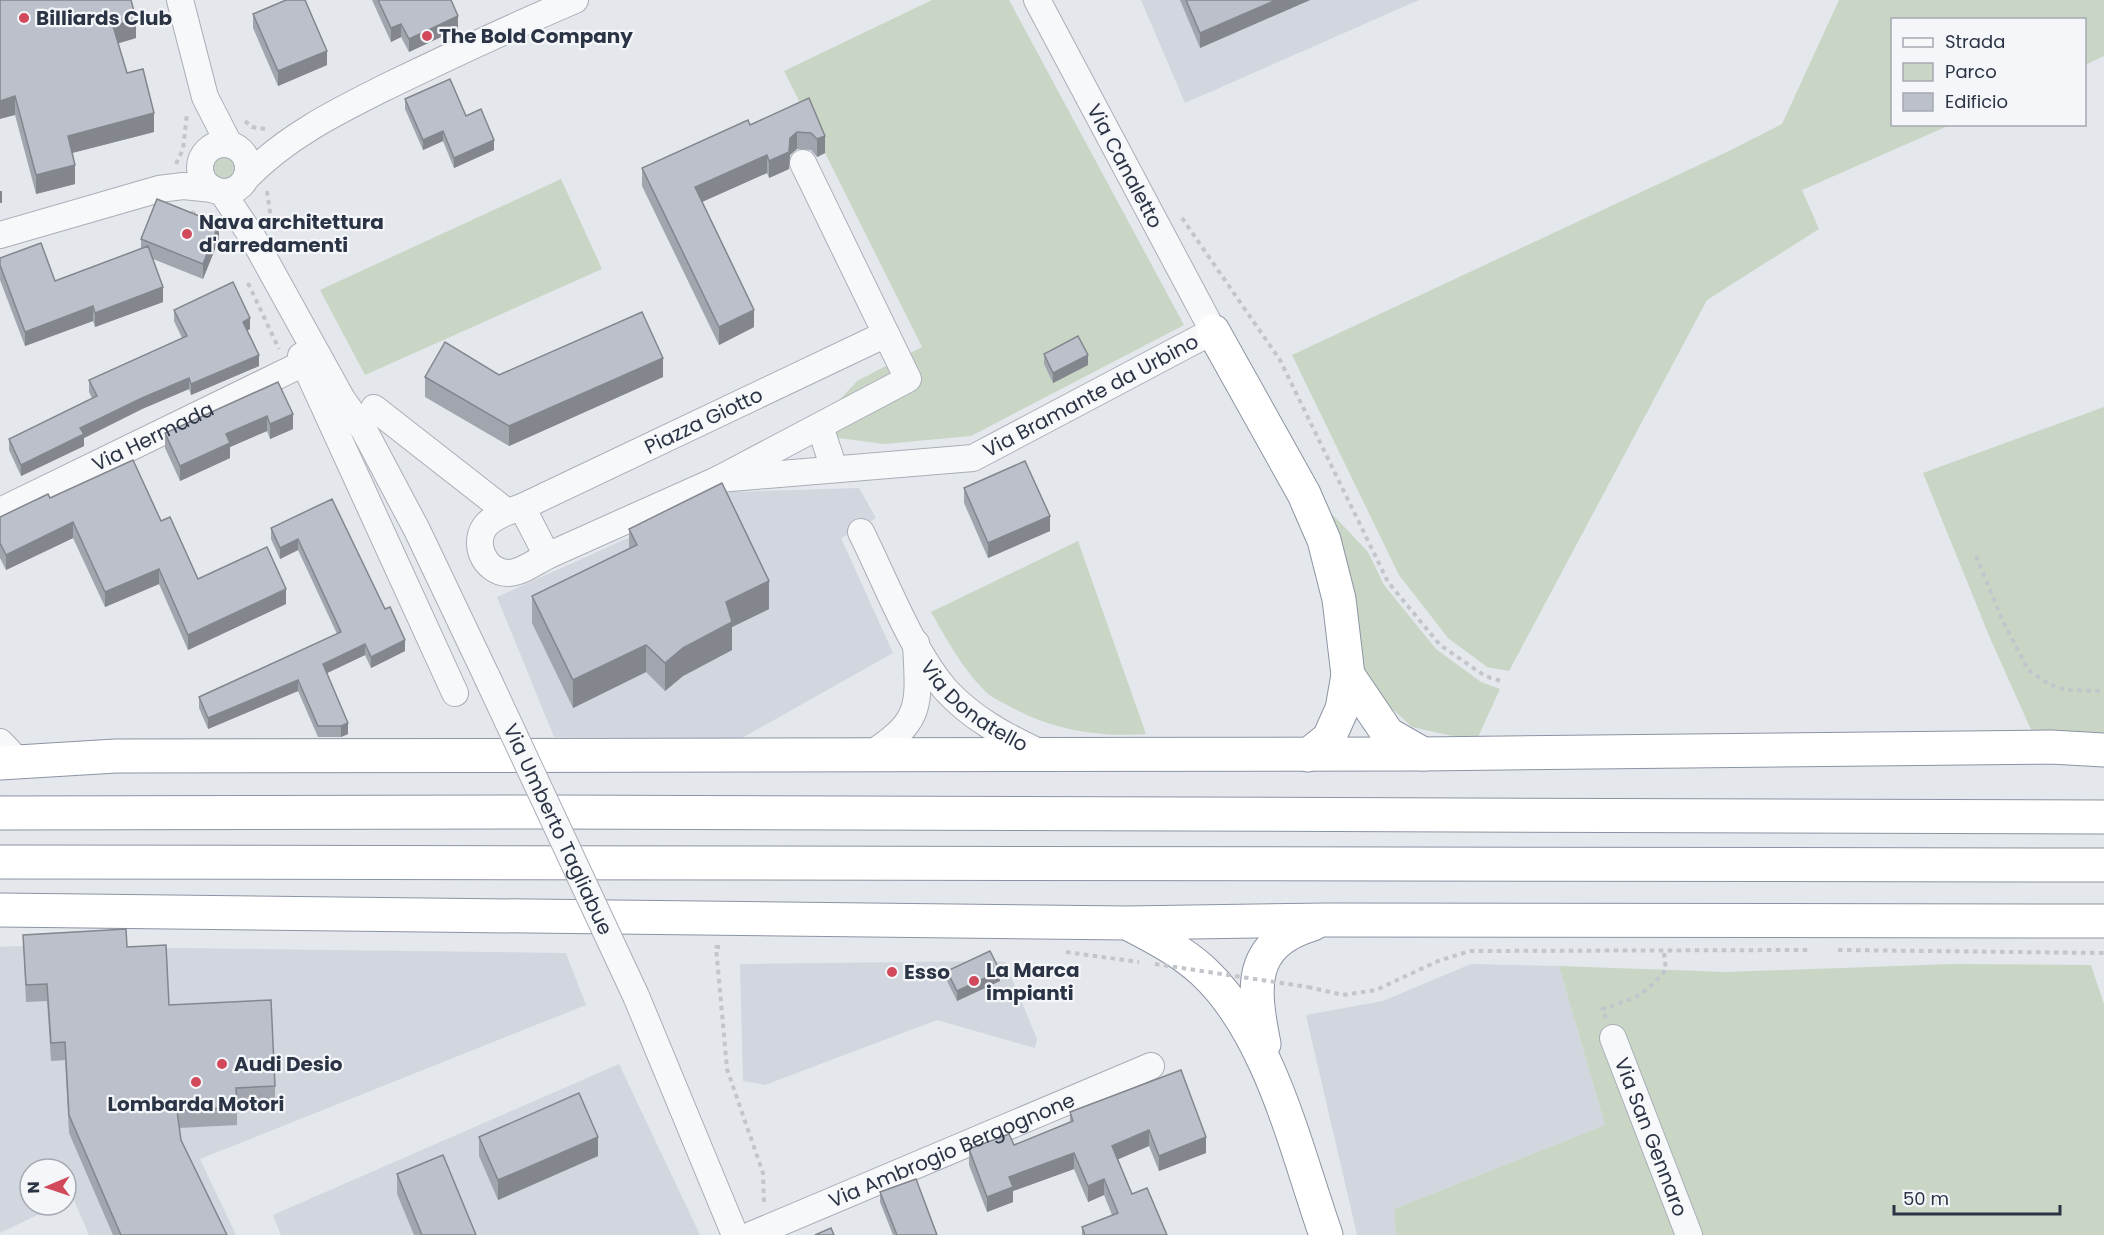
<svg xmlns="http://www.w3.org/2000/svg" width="2104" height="1235" viewBox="0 0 2104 1235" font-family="Poppins,sans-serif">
<rect width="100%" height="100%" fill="#e4e7ec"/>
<g fill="#d2d6de">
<polygon points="1141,0 1419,0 1185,103"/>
<polygon points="859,488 876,518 841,538 893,653 742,738 554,737 497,597 730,492"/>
<polygon points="15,946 566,953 586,1005 200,1159 236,1235 89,1235 73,1198 66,1201 66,1169 30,1169 30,1205 58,1205 0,1233 0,947"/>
<polygon points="990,961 1005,962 1037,1039 1035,1048 937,1020 765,1085 743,1081 740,964"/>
<polygon points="1471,964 1559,966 1605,1125 1394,1209 1396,1235 1357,1235 1306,1015 1383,1001"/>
<polygon points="619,1064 700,1235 281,1235 273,1215"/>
</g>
<g fill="#c9d6c5">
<polygon points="932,0 1009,0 1184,325 971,436 884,444 808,434 857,381 922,347 784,71"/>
<polygon points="1839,0 2104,0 2104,56 2085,65 2084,20 1892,20 1892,124 1950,125 1802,190 1819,229 1707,300 1509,671 1487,667 1448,638 1399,575 1292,355 1729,151 1782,124"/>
<circle cx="224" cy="167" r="15"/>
<polygon points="561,179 602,269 365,375 320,290"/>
<polygon points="2104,407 2104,736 2033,734 1990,638 1923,473"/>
<polygon points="1332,514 1368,552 1384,585 1436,649 1481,682 1500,689 1477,739 1457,737 1412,727 1385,702 1363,666"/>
<path d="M1078,541l68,193c-50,3 -93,-4 -137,-28 -8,-5 -18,-8 -24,-15 -23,-23 -38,-51 -54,-79z"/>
<polygon points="1953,964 2091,965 2104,1004 2104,1235 1396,1235 1394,1209 1605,1125 1559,966 1726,972"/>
</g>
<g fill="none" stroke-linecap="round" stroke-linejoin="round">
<g stroke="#a9aeb7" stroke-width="28">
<g id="minor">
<polyline points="180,0 205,97 229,144"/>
<circle cx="224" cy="168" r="24"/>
<path d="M246,178c41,-42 90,-66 142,-92 62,-30 124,-59 187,-86"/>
<polyline points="222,192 253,238 342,399 364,430 417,530 487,677"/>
<polyline points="0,235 159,189 183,186 213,189"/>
<polyline points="301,356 455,693"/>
<polyline points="374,408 507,512 522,507 547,556 719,479 908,379 803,163"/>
<polyline points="820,426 834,469"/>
<path id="s1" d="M719,479l254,-21 240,-127 -176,-331"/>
<path id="s2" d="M522,507l364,-173"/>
<path id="s3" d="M0,511l304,-148"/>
<path d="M507,512c-7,3 -14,6 -20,12 -16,18 -3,48 21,49 13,0 27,-11 39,-17"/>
<path id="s4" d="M861,532c24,48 50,117 84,157 26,29 60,47 94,63"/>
<polyline points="0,742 19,762"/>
<path d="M866,757c58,-36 53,-51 50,-114"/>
<polyline points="636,996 735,1235"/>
<path id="s5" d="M1613,1038l76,197"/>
<path id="s6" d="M751,1235l400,-169"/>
</g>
</g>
<g stroke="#8b94a3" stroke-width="35">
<g id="highway">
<polyline points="1213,331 1304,494 1324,540 1339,599 1348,675 1342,709 1329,738 1308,755"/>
<polyline points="1348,675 1388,734 1423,754"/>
<polyline points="0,763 116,756 1423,754 2051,747 2104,750"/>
<polyline points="0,813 551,812 2104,817"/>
<polyline points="0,862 2104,865"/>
<polyline points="0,910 1127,923 1327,920 2104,921"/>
<path d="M1129,924c25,13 52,27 74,47 67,62 93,179 123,264"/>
<path d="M1264,1044c-11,-56 -17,-100 49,-120"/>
</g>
</g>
<g stroke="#c2c5cb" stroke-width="4" stroke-dasharray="4.5 4.5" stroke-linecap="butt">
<polyline points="245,121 252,127 265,129"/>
<polyline points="176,164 183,149 187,113"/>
<polyline points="267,191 271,219"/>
<polyline points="191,212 209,220"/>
<polyline points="1182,218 1280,360 1388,582 1440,645 1485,676 1504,682"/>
<polyline points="248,283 279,349"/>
<polyline points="1976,556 2002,619 2028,670 2049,684 2065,690 2104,691"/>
<polyline points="720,947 716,947 727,1069 763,1173 764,1204"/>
<polyline points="1838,950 2104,953"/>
<polyline points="1066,952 1139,962"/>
<polyline points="1308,987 1343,995 1376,990 1438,961 1470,951 1809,950"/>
<path d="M1606,1018l-4,-9c34,-11 40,-12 64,-39l-2,-18"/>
</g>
<use href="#minor" stroke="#f7f8fa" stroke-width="26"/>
<use href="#highway" stroke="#fff" stroke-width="33"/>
<g stroke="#a9aeb7" stroke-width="28" stroke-linecap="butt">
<g id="minor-bridge">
<path id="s7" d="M487,677l149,319"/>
</g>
</g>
<polyline stroke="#c2c5cb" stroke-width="4" stroke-dasharray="4.5 4.5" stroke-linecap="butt" points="1155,964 1308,987"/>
<use href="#minor-bridge" stroke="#f7f8fa" stroke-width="26"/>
</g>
<g fill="#a1a5ae">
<polygon points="0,0 136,38 118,43 127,73 154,132 72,153 75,184 36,194 15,115"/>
<polygon points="372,0 451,0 458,29 409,52 401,37 391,42"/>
<polygon points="1180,0 1310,0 1200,48"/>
<polygon points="253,14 327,65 278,86 253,28"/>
<polygon points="809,98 825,153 817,157 811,150 797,149 790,155 789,169 769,178 767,173 702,202 754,327 719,345 642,186 642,168 750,125"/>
<polygon points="405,99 466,116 494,150 454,168 443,141 423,150 405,109"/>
<polygon points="141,239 219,239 203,279 153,259 163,302 95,327 93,321 25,346 0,280 0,258 55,281 141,249"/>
<polygon points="174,310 250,329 247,331 259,366 191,395 189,389 142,409 84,438 84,446 21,476 9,450 9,439 92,398 89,392 89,380 182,338 174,321"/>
<polygon points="1044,354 1088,365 1053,383 1044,364"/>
<polygon points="499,375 663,377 509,446 425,397 425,377"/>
<polygon points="278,382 293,429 270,439 267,431 230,447 230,458 180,481 165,448 165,433"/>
<polygon points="964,488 1050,531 988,558 964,503"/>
<polygon points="50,498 161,521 198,579 286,604 188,650 159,584 105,607 73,538 6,570 0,558 0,517"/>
<polygon points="332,499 405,651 371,668 365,655 327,673 348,734 341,737 318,737 298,691 208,729 199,708 199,697 337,634 298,550 280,559 271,539 271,528"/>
<polygon points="629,529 769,609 732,627 732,650 683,676 665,691 646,672 573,708 532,623 532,596 629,548"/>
<polygon points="23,935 127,947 169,1005 275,1086 275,1104 237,1106 237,1125 179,1128 181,1140 227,1235 113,1235 69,1133 65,1060 51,1061 47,1001 26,1002"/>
<polygon points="947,971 1000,981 957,1001 947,981"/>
<polygon points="1181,1070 1206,1153 1159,1171 1149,1146 1118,1159 1132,1194 1167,1235 1082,1235 1082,1227 1112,1215 1104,1195 1088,1202 1074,1169 1013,1191 1013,1202 987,1212 969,1165 969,1149 1014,1145 1070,1122 1070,1112"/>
<polygon points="479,1137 598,1156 498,1200 479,1156"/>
<polygon points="397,1174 476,1235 414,1235 397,1194"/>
<polygon points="880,1192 937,1235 893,1235 880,1202"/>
</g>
<g fill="#83868d">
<polygon points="1276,0 1310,0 1200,48 1200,33"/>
<polygon points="458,16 458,29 409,52 409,39"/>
<polygon points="136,19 136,38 113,45 113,26"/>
<polygon points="401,24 401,37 391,42 391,28"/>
<polygon points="327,51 327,65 278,86 278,71"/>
<polygon points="15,96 15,115 0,119 0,101"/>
<polygon points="154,113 154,132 68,154 68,136"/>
<polygon points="443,131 443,141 423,150 423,140"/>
<polygon points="797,132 797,149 790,155 789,169 769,178 769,161 790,138"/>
<polygon points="825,136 825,153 817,157 817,139"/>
<polygon points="494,140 494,150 454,168 454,158"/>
<polygon points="767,155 767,173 695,205 695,187"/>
<polygon points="75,165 75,184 36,194 36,175"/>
<rect x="0" y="191" width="2" height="12"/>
<polygon points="219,224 219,239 203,279 203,264"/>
<polygon points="163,287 163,302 95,327 95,313"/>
<polygon points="93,306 93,321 25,346 25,332"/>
<polygon points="754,310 754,327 719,345 719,327"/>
<polygon points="250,318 250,329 243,333 243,322"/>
<polygon points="259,355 259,366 191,395 191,384"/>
<polygon points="1088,355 1088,365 1053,383 1053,373"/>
<polygon points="663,358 663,377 509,446 509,426"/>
<polygon points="189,378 189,389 142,409 84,438 84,446 21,476 21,465 80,428 142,398"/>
<polygon points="293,414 293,429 270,439 270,424"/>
<polygon points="267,416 267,431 230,447 230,458 180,481 180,466 226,434"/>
<polygon points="1050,516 1050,531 988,558 988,543"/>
<polygon points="73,522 73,538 6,570 6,555"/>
<polygon points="298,539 298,550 280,559 280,548"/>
<polygon points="159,569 159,584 105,607 105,592"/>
<polygon points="769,581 769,609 732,627 732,650 683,676 665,691 665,663 726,602"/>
<polygon points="286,589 286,604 188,650 188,635"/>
<polygon points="405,640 405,651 371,668 371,657"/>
<polygon points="365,644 365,655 323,675 323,664"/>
<polygon points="646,645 646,672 573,708 573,680"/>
<polygon points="298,680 298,691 208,729 208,718"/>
<polygon points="348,723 348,734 341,737 341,726"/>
<polygon points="1000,971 1000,981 957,1001 957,991"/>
<polygon points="1149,1130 1149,1146 1112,1162 1112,1146"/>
<polygon points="598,1137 598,1156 498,1200 498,1180"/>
<polygon points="1206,1137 1206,1153 1159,1171 1159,1156"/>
<polygon points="1074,1153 1074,1169 1013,1191 1013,1202 987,1212 987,1197 1009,1177"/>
<polygon points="1104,1179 1104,1195 1088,1202 1088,1186"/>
</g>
<g fill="#bbc0ca" stroke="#83868d" stroke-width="1.5">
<polygon points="0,0 131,0 136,19 113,26 127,73 143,69 154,113 68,136 75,165 36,175 15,96 0,101"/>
<polygon points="286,0 305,0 327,51 278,71 253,14"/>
<polygon points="378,0 451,0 458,16 409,39 401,24 391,28"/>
<polygon points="1186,0 1276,0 1200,33"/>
<polygon points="450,79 466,116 481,109 494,140 454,158 443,131 423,140 405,99"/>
<polygon points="809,98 825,136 817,139 811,133 797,132 790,138 789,152 769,161 767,155 695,187 754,310 719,327 642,168 748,120 750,125"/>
<polygon points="157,199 219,224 203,264 141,239"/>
<polygon points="41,243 55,281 148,246 163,287 95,313 93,306 25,332 0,265 0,258"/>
<polygon points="233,282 250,318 243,322 259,355 191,384 189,378 142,398 80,428 84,434 21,465 9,439 97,396 89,380 187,336 174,310"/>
<polygon points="642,312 663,358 509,426 425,377 445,342 499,375"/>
<polygon points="1078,336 1088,355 1053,373 1044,354"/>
<polygon points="278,382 293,414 270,424 267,416 226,434 230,443 180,466 165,433"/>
<polygon points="133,460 161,521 170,517 198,579 267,547 286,589 188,635 159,569 105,592 73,522 6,555 0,543 0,517 48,494 50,498"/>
<polygon points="1025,461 1050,516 988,543 964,488"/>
<polygon points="722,483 769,581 726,602 732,622 683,648 665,663 646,645 573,680 532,596 637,545 629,529"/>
<polygon points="332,499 385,609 390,607 405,640 371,657 365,644 323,664 348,723 341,726 318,726 298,680 208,718 199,697 341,632 298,539 280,548 271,528"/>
<polygon points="126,929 127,947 166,945 169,1005 271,1000 275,1086 236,1088 237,1107 177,1111 181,1140 227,1235 121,1235 69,1115 65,1042 51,1043 47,984 26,985 23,935"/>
<polygon points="990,951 1000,971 957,991 947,971"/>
<polygon points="1181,1070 1206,1137 1159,1156 1149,1130 1112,1146 1132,1194 1147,1188 1167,1235 1085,1235 1082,1227 1118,1213 1104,1179 1088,1186 1074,1153 1009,1177 1013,1187 987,1197 969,1149 1009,1134 1014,1145 1073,1121 1070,1112"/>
<polygon points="579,1093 598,1137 498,1180 479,1137"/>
<polygon points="443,1155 476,1235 422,1235 397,1174"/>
<polygon points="916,1179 937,1235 897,1235 880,1192"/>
<polygon points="831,1228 834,1235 815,1235"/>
</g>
<g fill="#d1495b" stroke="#f4f6f9" stroke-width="2">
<circle cx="24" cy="18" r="6"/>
<circle cx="427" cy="36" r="6"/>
<circle cx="187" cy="234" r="6"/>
<circle cx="892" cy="972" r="6"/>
<circle cx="974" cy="981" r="6"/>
<circle cx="222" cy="1064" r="6"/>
<circle cx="196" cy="1082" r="6"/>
</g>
<g text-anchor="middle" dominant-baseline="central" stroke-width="4.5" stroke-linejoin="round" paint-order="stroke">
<g font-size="20" font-weight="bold" fill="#2b3445" stroke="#f4f6f9" text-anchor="start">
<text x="36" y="18">Billiards Club</text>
<text x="439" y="36">The Bold Company</text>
<text x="199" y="222">Nava architettura<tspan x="199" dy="23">d'arredamenti</tspan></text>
<text x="986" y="970">La Marca<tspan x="986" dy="23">impianti</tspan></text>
<text x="904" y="972">Esso</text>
<text x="234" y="1064">Audi Desio</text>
<text x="196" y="1104" text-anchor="middle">Lombarda Motori</text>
</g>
<g font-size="20" fill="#2b3445" stroke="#f4f6f9">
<text transform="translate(1125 166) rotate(62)">Via Canaletto</text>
<text stroke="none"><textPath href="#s1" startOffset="388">Via Bramante da Urbino</textPath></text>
<text stroke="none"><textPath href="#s2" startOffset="201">Piazza Giotto</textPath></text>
<text stroke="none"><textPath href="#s3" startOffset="170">Via Hermada</textPath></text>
<text stroke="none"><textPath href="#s4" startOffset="212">Via Donatello</textPath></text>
<text stroke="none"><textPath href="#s7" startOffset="168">Via Umberto Tagliabue</textPath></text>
<text stroke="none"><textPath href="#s5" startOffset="106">Via San Gennaro</textPath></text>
<text stroke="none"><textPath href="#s6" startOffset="218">Via Ambrogio Bergognone</textPath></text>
</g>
</g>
<rect x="1891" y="18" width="195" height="108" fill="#f4f6f9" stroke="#a4a8b1" stroke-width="1.5"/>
<rect x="1903" y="38" width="30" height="9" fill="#f7f8fa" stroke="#a4a8b1" stroke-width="1.5"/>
<text x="1945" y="48" font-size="18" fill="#2b3445">Strada</text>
<rect x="1903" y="63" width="30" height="18" fill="#c9d6c5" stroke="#a4a8b1" stroke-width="1.5"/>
<text x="1945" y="78" font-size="18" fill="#2b3445">Parco</text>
<rect x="1903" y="93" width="30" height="18" fill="#bbc0ca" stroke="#a4a8b1" stroke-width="1.5"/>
<text x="1945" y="108" font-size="18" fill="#2b3445">Edificio</text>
<g transform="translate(48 1187) rotate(268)"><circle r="28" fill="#f4f6f9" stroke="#a4a8b1" stroke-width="1.5"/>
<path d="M0-4.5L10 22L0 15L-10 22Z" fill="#d1495b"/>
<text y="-9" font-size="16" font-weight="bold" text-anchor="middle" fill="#2b3445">N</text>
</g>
<path d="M1894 1205v9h166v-9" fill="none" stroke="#2b3445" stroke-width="3"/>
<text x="1903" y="1205" font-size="18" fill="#2b3445" stroke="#f4f6f9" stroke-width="4.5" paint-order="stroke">50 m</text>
</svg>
